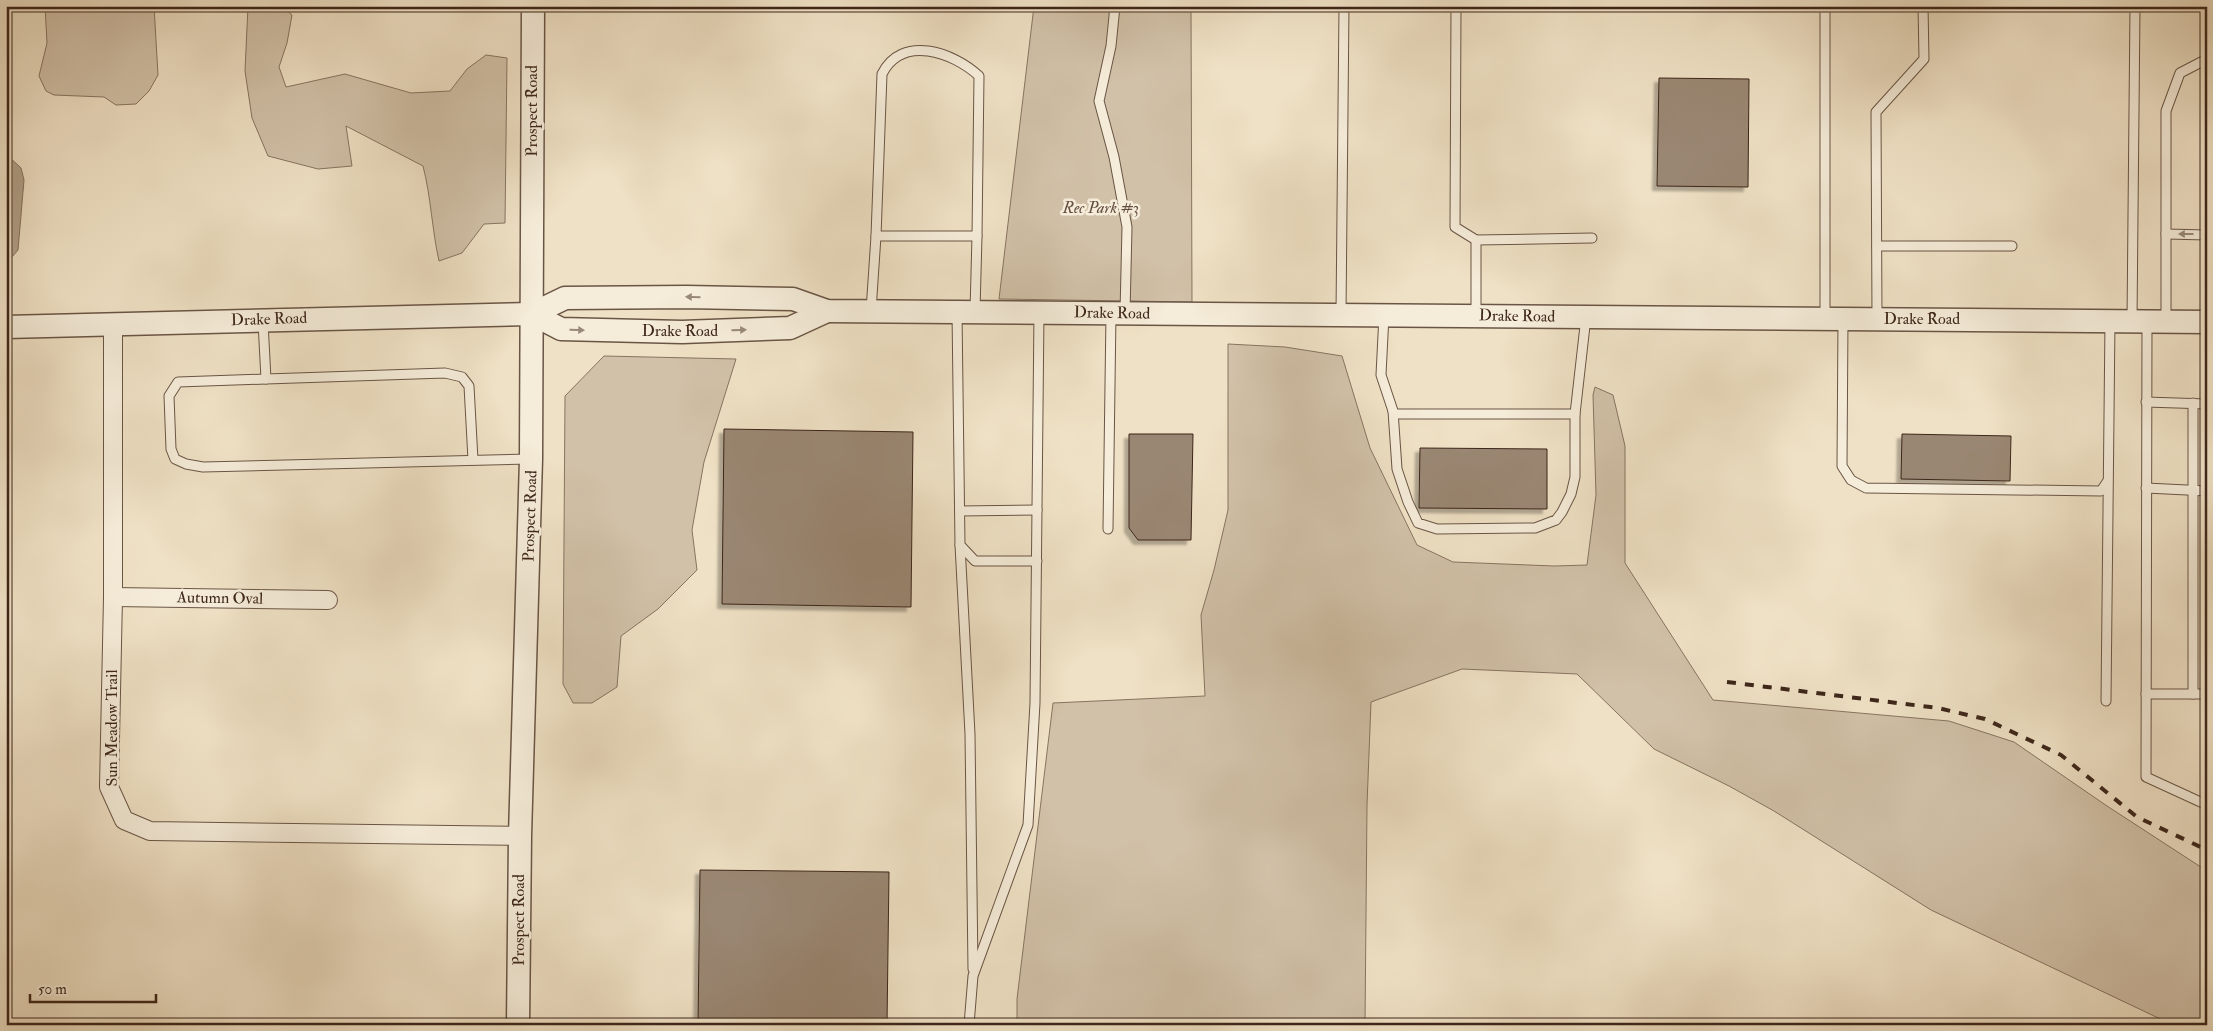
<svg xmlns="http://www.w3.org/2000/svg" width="2213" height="1031" viewBox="0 0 2213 1031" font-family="'IM FELL Double Pica',serif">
<defs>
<filter id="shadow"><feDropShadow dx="-4.5" dy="4.5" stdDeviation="1" flood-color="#0004"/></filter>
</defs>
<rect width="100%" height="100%" fill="#efe1c5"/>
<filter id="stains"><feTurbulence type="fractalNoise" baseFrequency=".004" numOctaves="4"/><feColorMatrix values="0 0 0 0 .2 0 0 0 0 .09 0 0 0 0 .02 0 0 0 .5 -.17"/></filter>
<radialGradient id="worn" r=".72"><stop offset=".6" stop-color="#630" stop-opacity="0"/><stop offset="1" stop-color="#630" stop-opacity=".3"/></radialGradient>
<g fill="#d1c1a8" stroke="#877461">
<polygon points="45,6 154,6 158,75 149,91 136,104 116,105 104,97 54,95 46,91 39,76 47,43"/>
<path d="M248,6h33l11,9 -5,28 -8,24 7,20 59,-13 66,19 39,-2 17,-22 19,-14 21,3 -2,165 -21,1 -22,29 -23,8c-7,-31 -8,-64 -16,-95l-77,-40 6,40 -34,3 -50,-13 -16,-38 -7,-47z"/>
<polygon points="1034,6 1191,6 1192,302 999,299"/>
<polygon points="1228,344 1285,347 1342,356 1370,448 1417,545 1453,562 1554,566 1587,565 1596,495 1593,395 1595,387 1613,395 1625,446 1625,563 1713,700 1949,721 2014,742 2107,806 2207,871 2207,1025 2173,1025 1931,910 1774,811 1729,786 1654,749 1577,674 1462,669 1371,702 1367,805 1365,1025 1017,1025 1017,999 1053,703 1205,696 1201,615 1214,570 1228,510"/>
<polygon points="604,356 736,359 704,462 692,530 697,570 658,609 621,636 617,687 592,703 573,703 563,684 565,396"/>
</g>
<polygon fill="#b2a18b" stroke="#83705e" points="6,154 21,168 24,180 18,250 6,264"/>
<g fill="#9a8773" stroke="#3d261a" filter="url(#shadow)">
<polygon points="1659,78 1749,79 1748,187 1657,186"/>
<polygon points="724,429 913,432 911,607 722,604"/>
<polygon points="1129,434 1193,434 1191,540 1138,540 1129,528"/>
<polygon points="1902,434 2011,436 2010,481 1901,479"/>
<polygon points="1420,448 1547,449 1547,509 1419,508"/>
<polygon points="700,870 889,872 887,1025 698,1025"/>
</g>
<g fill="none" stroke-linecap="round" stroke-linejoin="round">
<g stroke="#6a5545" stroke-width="11">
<g id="service">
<polyline points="1115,6 1111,46 1099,101 1114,157 1127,227 1125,313"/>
<polyline points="1456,6 1455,227 1476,240 1476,315"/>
<polyline points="1825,6 1825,318"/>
<polyline points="2166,234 2207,235"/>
<path d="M876,236l6,-162c20,-40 71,-22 97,2l-2,160"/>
<polyline points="1476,240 1592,238"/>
<polyline points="1877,246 2012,246"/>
<polyline points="871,311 876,236 977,236 975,311"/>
<polyline points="957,312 960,545 975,561 1037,561"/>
<polyline points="1341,314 1344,6"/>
<polyline points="1384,315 1381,375 1394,414 1575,414 1586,317"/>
<polyline points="1877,318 1876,112 1924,59 1923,6"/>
<polyline points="1843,319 1842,466 1851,480 1866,488 2101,491 2107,482"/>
<polyline points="2132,321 2135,6"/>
<polyline points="2166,321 2166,111 2180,73 2207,59"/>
<polyline points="263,322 266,379 178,382 169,396 171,449 175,459 186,464 203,467 530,459"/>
<polyline points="2147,322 2146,777 2207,805"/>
<polyline points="266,379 445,373 462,377 469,386 473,460"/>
<polyline points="2146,402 2207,404"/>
<polyline points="2193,403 2193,694"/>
<polyline points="1393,411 1397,469 1408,502 1418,523 1437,529 1535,528 1556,520 1562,512 1571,494 1575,477 1575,414"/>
<polyline points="2146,488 2207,491"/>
<polyline points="960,511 1037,510"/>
<polyline points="1108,529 1111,313"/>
<polyline points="960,545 970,734 973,969"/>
<polyline points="2146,694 2207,694"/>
<polyline points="2106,701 2110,321"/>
<polyline points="969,1025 973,976 1028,825 1035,703 1039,312"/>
</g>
</g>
<g stroke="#6a5545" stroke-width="20">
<g id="minor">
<polyline points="113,325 113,597 109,787 124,820 150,831 520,836"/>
<polyline points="113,597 328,600"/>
</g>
</g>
<g stroke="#6a5545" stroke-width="25">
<g id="tertiary">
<polyline points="532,314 561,329 682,332 790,328 827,311"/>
<polyline points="6,327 532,314 565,298 686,297 793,299 827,311 2207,322"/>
<polyline points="518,1025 520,836 531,459 533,6"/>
</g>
</g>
<use href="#service" stroke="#f5ecd9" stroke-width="9"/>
<use href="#minor" stroke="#f5ecd9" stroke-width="18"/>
<use href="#tertiary" stroke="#f5ecd9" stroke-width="22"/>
<polyline stroke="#3d261a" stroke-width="4" stroke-dasharray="9 9" stroke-linecap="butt" points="1727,682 1938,708 1985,719 2061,755 2137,817 2207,850"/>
</g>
<defs><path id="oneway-solid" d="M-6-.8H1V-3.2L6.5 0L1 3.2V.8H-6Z" transform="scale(1.25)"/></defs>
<g fill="#99897a">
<use href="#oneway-solid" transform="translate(2186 234) rotate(-180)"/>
<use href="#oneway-solid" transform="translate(693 297) rotate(-179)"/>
<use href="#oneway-solid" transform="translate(577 330) rotate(1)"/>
<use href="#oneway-solid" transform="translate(739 330) rotate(-2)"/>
</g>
<g text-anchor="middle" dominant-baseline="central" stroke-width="5" stroke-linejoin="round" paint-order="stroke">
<g font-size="16" fill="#3d261a" stroke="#f5ecd9">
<text transform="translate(532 111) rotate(-90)">Prospect Road</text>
<text transform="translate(1112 313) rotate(1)">Drake Road</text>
<text transform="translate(1517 316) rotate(1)">Drake Road</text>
<text transform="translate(269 319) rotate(-2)">Drake Road</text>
<text x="1922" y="319">Drake Road</text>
<text x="680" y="331">Drake Road</text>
<text transform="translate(530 516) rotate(-88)">Prospect Road</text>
<text transform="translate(220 598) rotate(1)">Autumn Oval</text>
<text transform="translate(112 728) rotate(-90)">Sun Meadow Trail</text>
<text transform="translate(519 920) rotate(-90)">Prospect Road</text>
</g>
<g font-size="16" font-style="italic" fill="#624d3e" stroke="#f5ecd9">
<text x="1101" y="208">Rec Park #3</text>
</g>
</g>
<rect width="2213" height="1031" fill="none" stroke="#efe1c5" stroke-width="25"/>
<rect x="8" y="8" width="2198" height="1016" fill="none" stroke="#3d261a" stroke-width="2.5"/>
<rect x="12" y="12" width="2188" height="1006" fill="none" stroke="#3d261a"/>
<path d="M30 994v8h126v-8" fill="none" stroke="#3d261a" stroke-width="2.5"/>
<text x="38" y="994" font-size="15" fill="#3d261a" stroke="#f5ecd9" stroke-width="4" paint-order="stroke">50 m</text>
<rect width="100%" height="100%" filter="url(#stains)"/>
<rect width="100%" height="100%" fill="url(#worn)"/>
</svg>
